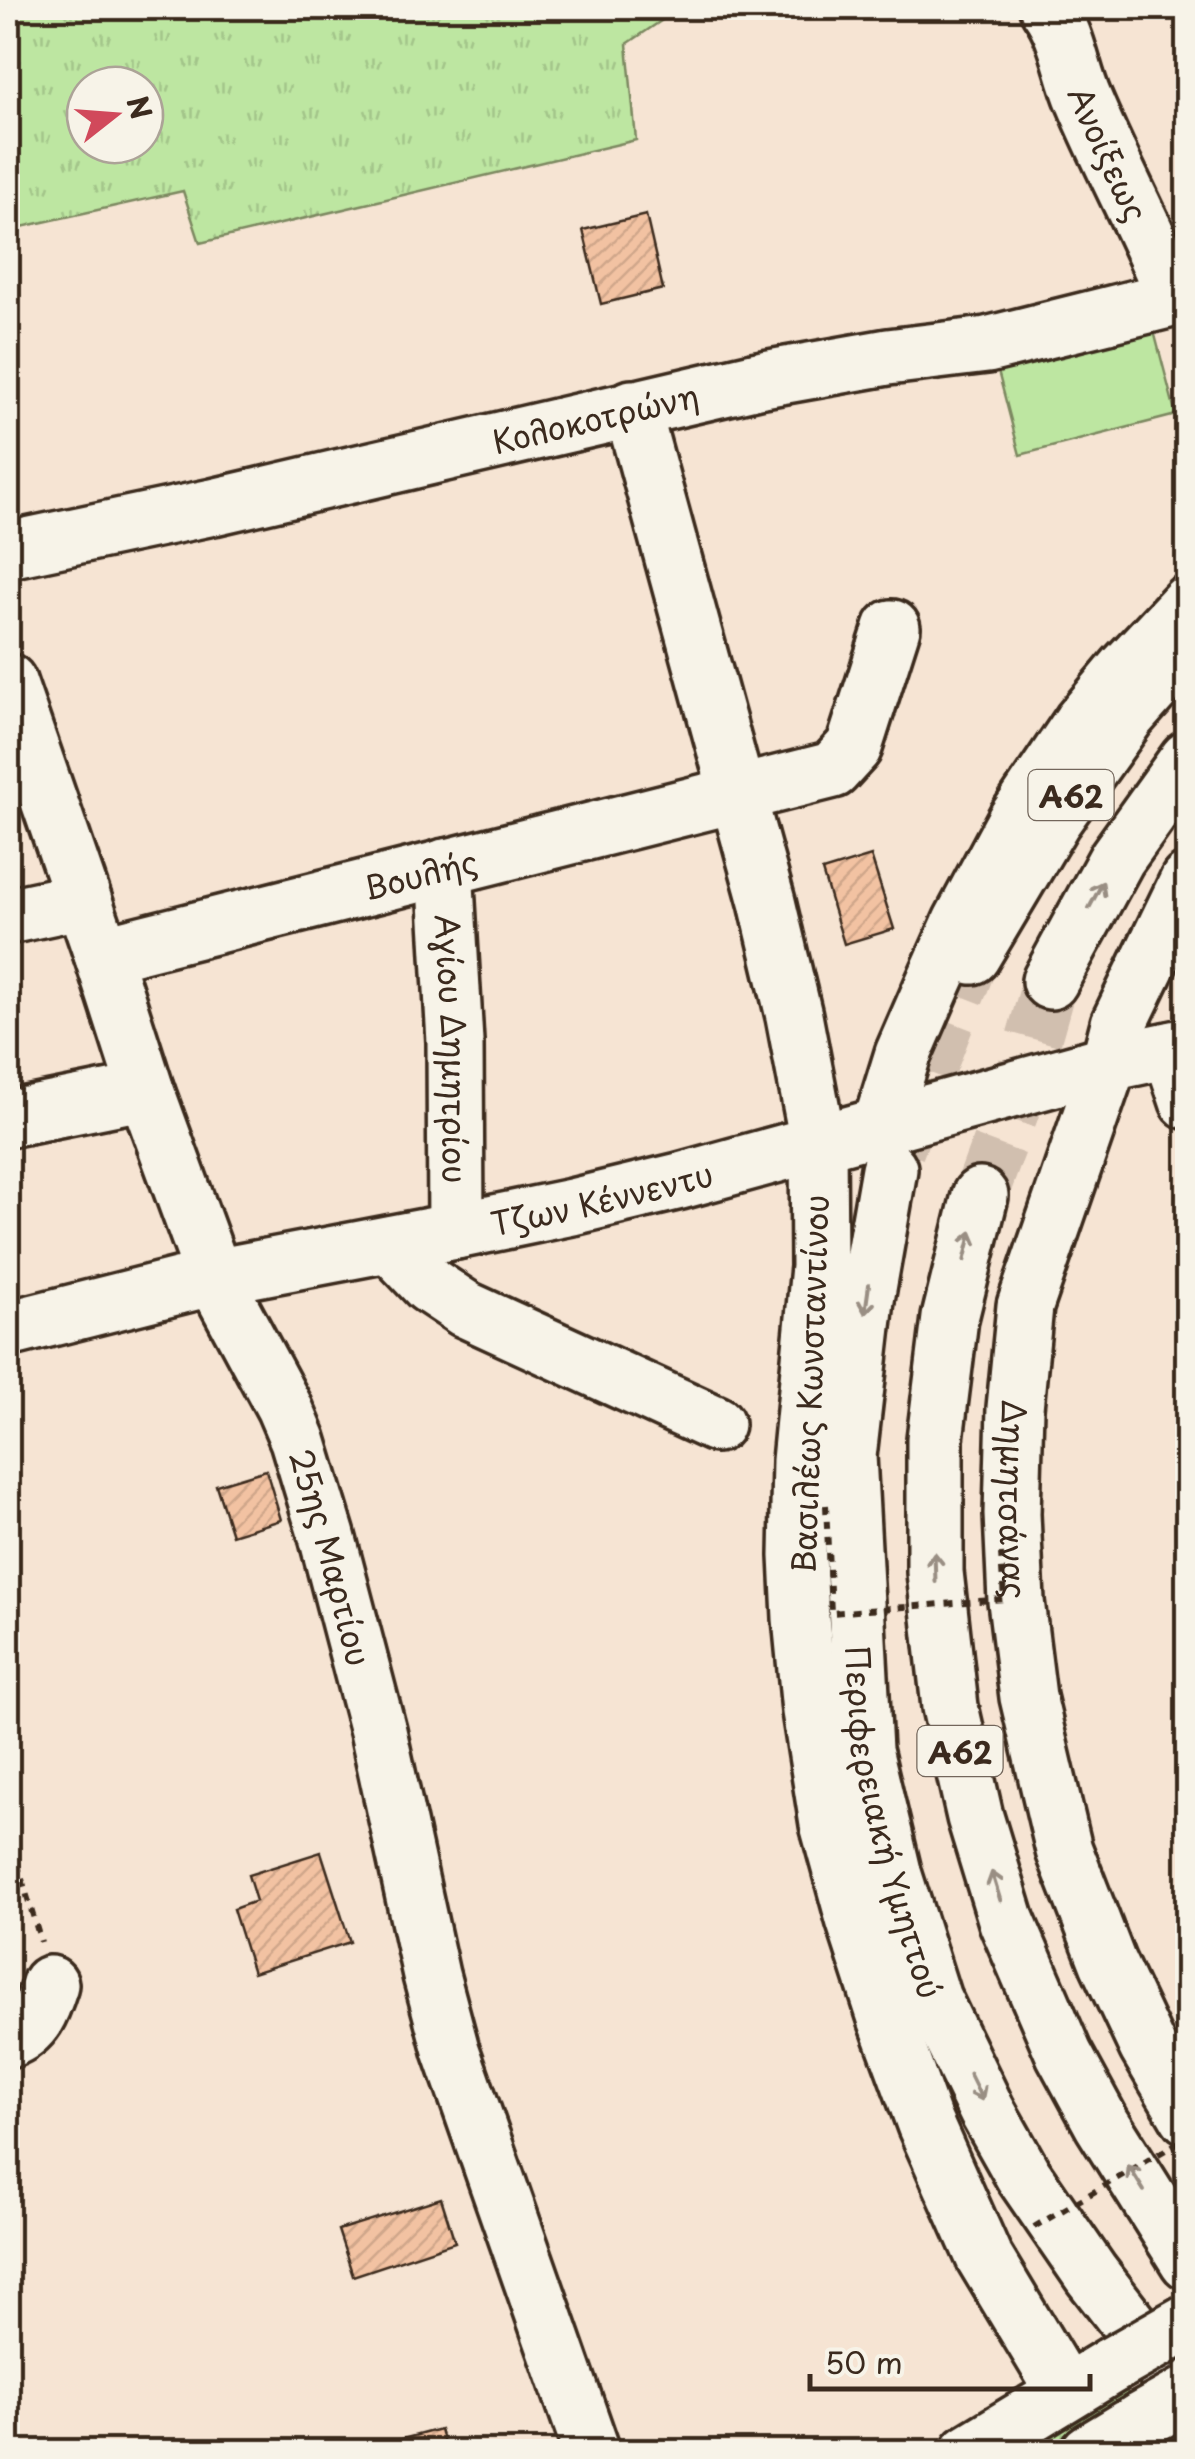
<svg xmlns="http://www.w3.org/2000/svg" width="1195" height="2459" viewBox="0 0 1195 2459" font-family="'Playpen Sans',sans-serif">
<defs>
<pattern id="grass-tufts" width="24" height="20" patternUnits="userSpaceOnUse" patternTransform="scale(2.5)"><rect width="24" height="20" fill="#bde6a1"/><path d="M3 7l-1-3M5 7V3M7 7l1-3M15 17l-1-3M17 17v-4M19 17l1-3" fill="none" stroke="#a3c58a"/></pattern>
<pattern id="building-hatch" width="6" height="6" patternUnits="userSpaceOnUse" patternTransform="scale(2.5)"><rect width="6" height="6" fill="#f2c2a2"/><path d="M-1 1l2-2M0 6l6-6M5 7l2-2" fill="none" stroke="#d0a78b"/></pattern>
</defs>
<rect width="100%" height="100%" fill="#f6e4d3"/>
<filter id="ink" filterUnits="userSpaceOnUse"><feTurbulence type="fractalNoise" baseFrequency=".01" numOctaves="2"/><feDisplacementMap in="SourceGraphic" scale="20" xChannelSelector="R" yChannelSelector="G"/><feConvolveMatrix kernelMatrix="1 2 1 2 8 2 1 2 1" color-interpolation-filters="sRGB"/></filter>
<g filter="url(#ink)">
<g fill="url(#grass-tufts)" stroke="#7c8860" stroke-width="2.5" fill-rule="evenodd">
<path d="M8,8h672l-53,36 9,96 -436,103 -17,-52 -175,39zM85,85h60v60h-60z"/>
<polygon points="1123,2385 1131,2400 1042,2451 1007,2452"/>
</g>
<polygon fill="#bde6a1" stroke="#7c8860" stroke-width="2.5" points="1150,316 1176,415 1020,455 994,356"/>
<g fill="url(#building-hatch)" stroke="#3b2a1e" stroke-width="2.5">
<polygon points="646,215 663,289 601,304 583,230"/>
<polygon points="871,856 894,929 844,944 822,871"/>
<polygon points="266,1470 281,1520 232,1535 216,1485"/>
<polygon points="321,1852 350,1942 253,1973 233,1909 256,1901 248,1875"/>
<polygon points="441,2198 455,2242 353,2276 338,2230"/>
<polygon points="440,2429 446,2452 398,2452 395,2441"/>
</g>
<g fill="none" stroke-linecap="round" stroke-linejoin="round">
<g stroke="#d1bfaf" stroke-width="55" stroke-dasharray="55 28" stroke-linecap="butt">
<polyline points="897,1149 969,964"/>
<polyline points="980,1196 1019,1091 1050,981"/>
</g>
<g stroke="#3b2a1e" stroke-width="62">
<g id="minor">
<path id="s1" d="M1048,8c20,27 23,62 36,92 28,67 63,130 90,197"/>
<polyline points="632,408 767,902 794,1016 818,1142 819,1267 800,1461 798,1556 801,1618 810,1711 828,1824 854,1919 886,2018 925,2124 984,2257 1065,2392"/>
<path id="s2" d="M8,550l205,-43 545,-127 130,-23 99,-12 201,-50"/>
<path id="s3" d="M8,682l94,272 44,137 68,186 70,130 14,33 29,96 51,195 53,244 20,75 141,402"/>
<path id="s4" d="M445,867l10,175 1,189"/>
<path id="s5" d="M1188,881l-69,143 -10,39 -84,243 -10,102 -3,106 4,87 12,96 36,153 44,113 39,83 41,70"/>
<polyline points="8,916 83,900"/>
<path id="s6" d="M102,954l731,-184 21,-23 38,-119"/>
<polyline points="1171,1050 1188,1101"/>
<polyline points="8,1119 146,1091"/>
<polyline points="881,1125 903,1054 933,985 961,922 1015,821 1081,723 1127,668 1188,603"/>
<polyline points="390,1244 429,1285 465,1309 716,1424"/>
<path id="s7" d="M8,1329l206,-52 242,-46 116,-24 108,-26 429,-118 79,-17"/>
<path d="M8,2040c27,-10 34,-31 42,-56"/>
</g>
</g>
<g stroke="#3b2a1e" stroke-width="62">
<g id="major">
<polyline points="969,2452 1112,2365"/>
<polyline points="1089,2452 1142,2420"/>
</g>
</g>
<g stroke="#3b2a1e" stroke-width="62">
<g id="highway">
<polyline points="972,956 1053,820 1127,716 1188,647"/>
<polyline points="1050,981 1117,858 1188,759"/>
<path id="s8" d="M889,1169l-23,131 -18,156 16,294 30,126 39,123 54,112 36,64 68,99 97,126"/>
<polyline points="980,1196 950,1318 935,1439 935,1572 950,1707 975,1817 1007,1922 1064,2054 1102,2124 1188,2261"/>
</g>
</g>
<polyline stroke="#3b2a1e" stroke-width="6" stroke-dasharray="8 8" stroke-linecap="butt" points="8,1833 41,1942"/>
<use href="#minor" stroke="#f7f3e8" stroke-width="55"/>
<use href="#major" stroke="#f7f3e8" stroke-width="55"/>
<use href="#highway" stroke="#f7f3e8" stroke-width="55"/>
<g stroke="#3b2a1e" stroke-width="62" stroke-linecap="butt">
<g id="major-bridge">
<polyline points="1112,2365 1188,2322"/>
<polyline points="1142,2420 1188,2394"/>
</g>
</g>
<g stroke="#3b2a1e" stroke-width="6" stroke-dasharray="8 8" stroke-linecap="butt">
<polyline points="826,1505 831,1613 1004,1599 1001,1554"/>
<polyline points="1034,2227 1184,2139"/>
</g>
<use href="#major-bridge" stroke="#f7f3e8" stroke-width="55"/>
</g>
<defs><path id="oneway-shaft" d="M-6 0H5M1.5-3L5.5 0L1.5 3" fill="none" stroke-width="1.6" stroke-linecap="round" stroke-linejoin="round" transform="scale(2.5)"/></defs>
<g stroke="#998e83">
<use href="#oneway-shaft" transform="translate(1096 895) rotate(-62)"/>
<use href="#oneway-shaft" transform="translate(968 1246) rotate(-76)"/>
<use href="#oneway-shaft" transform="translate(867 1299) rotate(98)"/>
<use href="#oneway-shaft" transform="translate(935 1567) rotate(-92)"/>
<use href="#oneway-shaft" transform="translate(996 1886) rotate(-107)"/>
<use href="#oneway-shaft" transform="translate(976 2087) rotate(64)"/>
<use href="#oneway-shaft" transform="translate(1136 2178) rotate(-122)"/>
</g>
</g>
<g text-anchor="middle" dominant-baseline="central" stroke-width="8" stroke-linejoin="round" paint-order="stroke">
<g fill="#f7f3e8" stroke="#73665b" stroke-width="2.5">
<rect x="1028.5" y="770" width="85" height="50" rx="8"/>
<rect x="917.5" y="1726" width="85" height="50" rx="8"/>
</g>
<g font-size="30" font-weight="bold" fill="#3b2a1e">
<text x="1071" y="795">Α62</text>
<text x="960" y="1751">Α62</text>
</g>
<g font-size="32" fill="#3b2a1e" stroke="#f7f3e8">
<text stroke="none"><textPath href="#s1" startOffset="158">Ανοίξεως</textPath></text>
<text stroke="none"><textPath href="#s2" startOffset="602">Κολοκοτρώνη</textPath></text>
<text stroke="none"><textPath href="#s6" startOffset="328">Βουλής</textPath></text>
<text stroke="none"><textPath href="#s4" startOffset="182">Αγίου Δημητρίου</textPath></text>
<text stroke="none"><textPath href="#s7" startOffset="608">Τζων Κέννεντυ</textPath></text>
<text transform="translate(809 1384) rotate(-88)">Βασιλέως Κωνσταντίνου</text>
<text stroke="none"><textPath href="#s5" startOffset="650">Δημητσάνας</textPath></text>
<text stroke="none"><textPath href="#s3" startOffset="935">25ης Μαρτίου</textPath></text>
<text stroke="none"><textPath href="#s8" startOffset="660">Περιφερειακή Υμηττού</textPath></text>
</g>
</g>
<rect width="1195" height="2459" fill="none" stroke="#f7f3e8" stroke-width="40"/>
<rect x="20" y="20" width="1155" height="2419" fill="none" stroke="#3b2a1e" stroke-width="4" filter="url(#ink)"/>
<g transform="translate(115 115) rotate(73)"><circle r="48" fill="#f7f3e8" stroke="#aca397" stroke-width="2.5"/>
<path d="M0-8L18 38L0 25L-18 38Z" fill="#d1495b"/>
<text y="-15" font-size="28" font-weight="bold" text-anchor="middle" fill="#3b2a1e">N</text>
</g>
<path d="M810 2374v15h280v-15" fill="none" stroke="#3b2a1e" stroke-width="5"/>
<text x="825" y="2374" font-size="30" fill="#3b2a1e" stroke="#f7f3e8" stroke-width="8" paint-order="stroke">50 m</text>
</svg>
